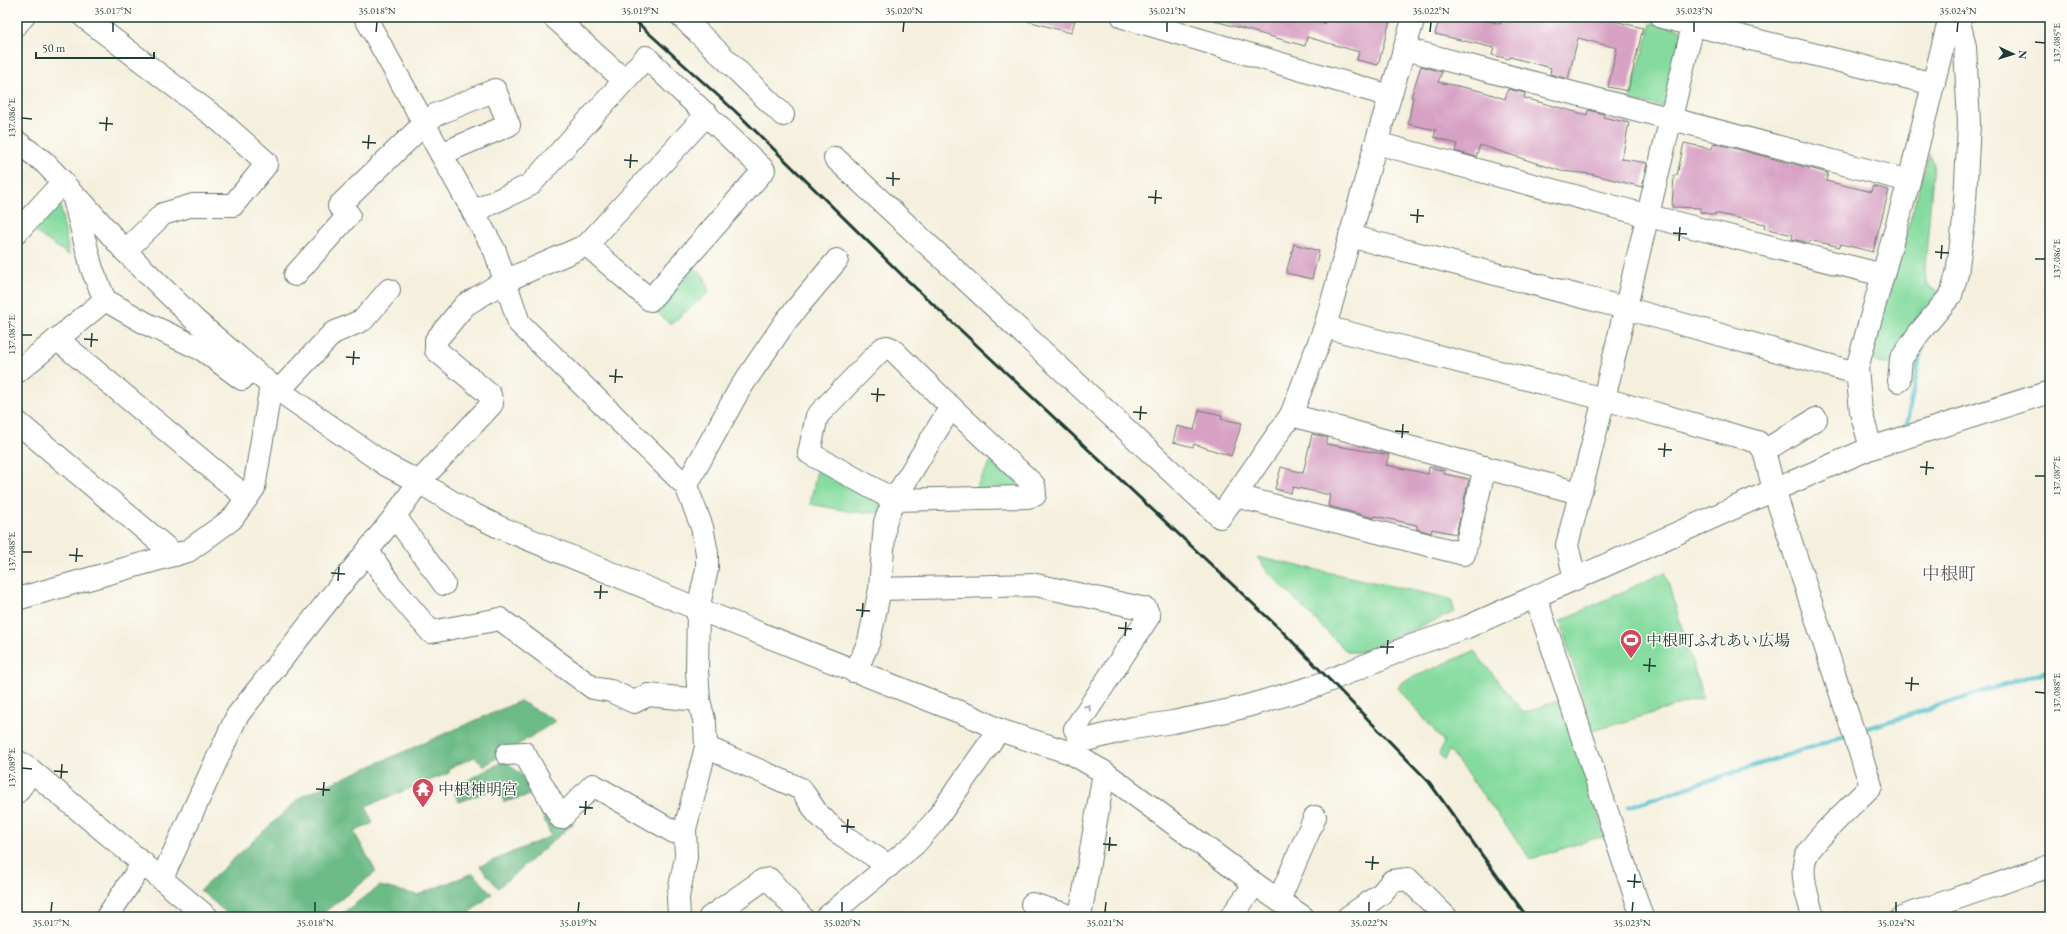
<svg xmlns="http://www.w3.org/2000/svg" width="2067" height="934" viewBox="0 0 2067 934" font-family="'EB Garamond','Noto Serif JP',serif">
<rect width="100%" height="100%" fill="#fdfcf7"/>
<filter id="ink" filterUnits="userSpaceOnUse"><feTurbulence type="fractalNoise" baseFrequency=".025" numOctaves="2"/><feDisplacementMap in="SourceGraphic" scale="8" xChannelSelector="R" yChannelSelector="G"/><feConvolveMatrix kernelMatrix="1 2 1 2 8 2 1 2 1" color-interpolation-filters="sRGB"/></filter>
<filter id="wash" filterUnits="userSpaceOnUse"><feTurbulence type="fractalNoise" baseFrequency=".012" numOctaves="4" result="noise"/><feDisplacementMap in="SourceGraphic" scale="16" xChannelSelector="R" yChannelSelector="G"/><feGaussianBlur stdDeviation="0.9" result="paint"/><feColorMatrix in="noise" values="0 0 0 0 0 0 0 0 0 0 0 0 0 0 0 0 0 1.4 0 .05"/><feComposite in="paint" operator="in"/></filter>
<g filter="url(#wash)">
<rect width="100%" height="100%" fill="#f5f0de"/>
<g fill="#85db9f" stroke="#528c6a">
<polygon points="1651,23 1682,30 1667,107 1629,101"/>
<polygon points="1929,154 1934,163 1925,266 1926,284 1939,293 1890,364 1877,363 1871,357"/>
<polygon points="56,199 60,203 69,255 31,229"/>
<polygon points="690,262 704,276 709,292 671,324 654,310 654,301"/>
<polygon points="992,459 1018,482 1013,489 975,489"/>
<polygon points="817,470 881,499 882,513 853,512 810,504"/>
<polygon points="1257,557 1451,599 1455,612 1360,652 1349,652 1344,649 1267,571"/>
<polygon points="1665,572 1703,698 1593,731 1560,621"/>
<polygon points="1474,651 1524,713 1564,698 1605,837 1592,839 1531,859 1449,750 1444,760 1439,754 1444,742 1398,688 1402,682"/>
</g>
<g fill="#6cbb86" stroke="#467c5d">
<polygon points="520,701 556,721 484,766 475,757 449,768 449,773 366,806 373,823 354,832 376,872 318,917 231,917 200,890 302,796"/>
<polygon points="505,760 574,823 498,888 480,866 551,836 534,794 504,802 498,788 459,802 452,789"/>
<polygon points="473,873 492,894 470,912 472,917 365,917 363,914 357,917 337,917 380,886 417,895"/>
</g>
<g fill="none" stroke-linecap="round" stroke-linejoin="round">
<g stroke="#55c2cd" stroke-width="4.5">
<polyline points="1905,431 1922,346"/>
<polyline points="1868,728 2050,670"/>
<polyline points="1628,807 1848,735"/>
</g>
</g>
<g id="blocks">
<g fill="#d7a1c4">
<polygon points="1029,17 1076,17 1071,33 1028,21"/>
<polygon points="1215,17 1300,17 1324,24 1326,17 1391,17 1378,65 1357,60 1359,52 1307,37 1305,46 1215,21"/>
<polygon points="1440,17 1454,17 1469,21 1469,17 1471,17 1501,24 1503,17 1598,17 1643,28 1628,91 1608,87 1617,48 1578,38 1568,79 1550,74 1551,68 1510,57 1509,59 1492,55 1494,48 1435,34"/>
<polygon points="1421,66 1442,72 1438,82 1481,91 1505,99 1508,89 1525,93 1524,98 1587,115 1588,110 1604,114 1603,117 1629,123 1622,159 1647,163 1642,187 1591,174 1561,171 1480,145 1476,157 1455,151 1457,144 1434,137 1436,130 1408,124 1413,97 1411,97"/>
<polygon points="1684,143 1712,149 1714,143 1828,173 1826,181 1872,192 1873,186 1889,190 1873,252 1841,244 1840,247 1810,240 1809,243 1792,239 1793,235 1764,228 1765,224 1715,213 1715,215 1700,212 1700,208 1672,207 1674,175 1677,175"/>
<polygon points="1294,244 1319,251 1312,279 1286,273"/>
<polygon points="1199,410 1222,415 1221,419 1242,423 1231,456 1194,444 1193,447 1173,442 1177,426 1194,430"/>
<polygon points="1312,434 1328,438 1326,444 1389,455 1386,465 1428,474 1429,467 1445,471 1444,474 1469,479 1456,534 1432,529 1431,533 1417,529 1417,525 1375,516 1374,518 1328,506 1330,495 1293,487 1291,493 1275,489 1281,467 1303,473"/>
</g>
</g>
</g>
<g filter="url(#ink)">
<use href="#blocks" fill-opacity="0" stroke="#6a7c70" stroke-width="1"/>
<g fill="none" stroke-linecap="round" stroke-linejoin="round">
<g stroke="#6a7c70" stroke-width="24">
<g id="minor">
<polyline points="84,17 220,121 266,162 266,165 233,205 193,205 163,214 125,251"/>
<polyline points="365,17 495,251 519,323 686,486 702,527 707,553 707,569 698,609 697,671 699,700 705,724 706,747 685,829 686,857 678,897 679,917"/>
<polyline points="554,17 625,81"/>
<polyline points="682,17 783,115"/>
<polyline points="1123,17 1390,96"/>
<polyline points="1662,17 1934,84"/>
<polyline points="17,24 23,17"/>
<polyline points="1405,49 1909,181"/>
<polyline points="17,142 44,162 63,182 73,195 83,203 125,251 196,321 271,385 386,465 419,482 469,512 499,527 698,609 975,718 999,730 1071,753 1104,772 1255,884 1303,917"/>
<polyline points="1376,143 1649,216 1883,275"/>
<polyline points="835,158 1220,517 1291,415 1325,327 1376,143 1414,17"/>
<polyline points="73,195 92,269 105,300 147,324 203,350 242,379"/>
<polyline points="473,212 530,185 646,57 764,170 650,300 587,245"/>
<polyline points="17,232 63,182"/>
<polyline points="1350,236 1625,308 1849,371 1857,368"/>
<polyline points="295,275 349,215 339,206 424,124 435,115 495,90 509,125 441,154"/>
<path d="M1325,327l279,72 154,43 6,9 10,39 97,296c-14,15 -61,56 -66,73 -5,18 4,41 8,58"/>
<polyline points="57,339 247,498"/>
<polygon points="887,347 892,349 951,407 1034,485 1035,495 1028,497 894,500 809,453 817,416 883,348"/>
<polyline points="17,372 105,300"/>
<polyline points="1899,381 1901,359 1919,333 1951,295 1957,274 1964,221 1969,123 1965,47 1958,17"/>
<polyline points="282,391 285,384 333,333 363,320 389,290"/>
<polyline points="1291,415 1579,493"/>
<polyline points="17,422 175,555"/>
<polyline points="1871,448 1861,412 1857,368 1909,181 1950,17"/>
<polyline points="1764,451 1816,419"/>
<polyline points="686,486 739,390 786,321 837,260"/>
<polyline points="1236,496 1464,554 1485,467"/>
<polyline points="395,516 444,584"/>
<polyline points="368,551 390,584 431,632 500,619 593,688 611,691 634,702 648,695 699,700"/>
<polyline points="1575,579 1567,545 1604,399 1695,17"/>
<polyline points="880,589 1036,585 1146,609 1149,616 1075,729 1082,741"/>
<polyline points="1536,598 1642,917"/>
<polyline points="17,599 188,551 232,519 254,488 271,385"/>
<polyline points="853,671 860,662 869,641 874,618 880,589 885,522 894,500 951,407"/>
<polyline points="706,747 801,789 817,813 836,831 889,866"/>
<polyline points="1071,753 1082,741 1133,728 1173,722 1240,708 1316,686 1411,646 1467,627 1774,490 1871,448 2050,392"/>
<polyline points="507,754 524,753 561,818 593,785 674,832 685,829"/>
<polyline points="17,761 32,771 207,917"/>
<polyline points="17,792 32,771"/>
<polyline points="162,878 237,716 395,516 419,482 492,404 490,395 436,350 436,340 465,305 505,281 587,245 707,114"/>
<polyline points="1279,900 1315,817"/>
<polyline points="1032,904 1074,917"/>
<polyline points="107,917 143,863"/>
<polyline points="710,917 763,880 769,879 802,917"/>
<polyline points="827,917 915,844 935,821 999,730"/>
<polyline points="1080,917 1104,772"/>
<polyline points="1231,917 1255,884"/>
<polyline points="1348,917 1381,894 1392,881 1408,879 1446,917"/>
<polyline points="1902,917 2050,866"/>
</g>
</g>
<use href="#minor" stroke="#fff" stroke-width="22"/>
<polyline stroke="#1f3d34" stroke-width="3" points="631,17 735,111 906,279 1281,630 1429,782 1527,917"/>
</g>
<defs><path id="oneway-chevron" d="M-2-3.5L2.5 0L-2 3.5" fill="none" stroke-width="1.6" stroke-linecap="round" stroke-linejoin="round"/></defs>
<use stroke="#8f9e9a" href="#oneway-chevron" transform="translate(1088 707) rotate(-56)"/>
</g>
<path fill="none" stroke="#1f3d34" stroke-width="1.5" d="M113,32v-10M376,32l1,-10M640,32v-10M903,32l1,-10M1167,32v-10M1430,32l1,-10M1694,32v-10M1957,32l1,-10M2035,42l10,1M22,118l10,1M99,123l14,1M106,131l1,-14M362,142l14,1M368,149l1,-14M624,160l14,1M630,168l1,-14M886,178l14,1M893,186v-14M1148,197l14,1M1155,204l1,-14M1410,215l14,1M1417,223l1,-14M1673,233l14,1M1679,241l1,-14M1935,252l14,1M1941,259l1,-14M2035,259h10M22,335h10M84,339l14,1M91,347l1,-14M346,357l14,1M353,365l1,-14M609,376l14,1M615,383l1,-14M871,394l14,1M877,402l1,-14M1133,412l14,1M1140,420l1,-14M1395,431l14,1M1402,438l1,-14M1658,449l14,1M1664,457l1,-14M1920,467l14,1M1926,475l1,-14M2035,476h10M22,552h10M69,555l14,1M76,562l1,-14M331,573l14,1M338,581l1,-14M594,592h14M600,599l1,-14M856,610l14,1M862,617l1,-14M1118,628l14,1M1125,636l1,-14M1380,647h14M1387,654l1,-14M1643,665l13,1M1649,672l1,-14M1905,683l14,1M1911,691l1,-14M2035,692l10,1M22,768l10,1M54,771l14,1M61,778l1,-14M316,789l14,1M323,796l1,-14M579,807l14,1M585,815l1,-14M841,826l14,1M847,833l1,-14M1103,844l14,1M1109,851l1,-14M1365,862l14,1M1372,870l1,-14M1627,881l14,1M1634,888l1,-14M51,912l1,-10M315,912v-10M578,912l1,-10M842,912v-10M1105,912l1,-10M1369,912v-10M1632,912l1,-10M1896,912v-10"/>
<defs>
<g id="stadium-pin" transform="scale(1.15)"><path d="M0 17L-7.5 6A9.5 9.5 0 1 1 7.5 6Z" fill="#d1495b" stroke="#fdfcf7"/><path d="M0-5a6.5 5 0 1 0 0 10a6.5 5 0 1 0 0-10ZM-3.5-1.8h7v3.6h-7Z" fill="#fff"/></g>
<g id="temple-pin" transform="scale(1.15)"><path d="M0 17L-7.5 6A9.5 9.5 0 1 1 7.5 6Z" fill="#d1495b" stroke="#fdfcf7"/><path d="M0-6L5-2H3V0L6.5 2.5H4V6H1.5V3h-3V6H-4V2.5H-6.5L-3 0V-2H-5Z" fill="#fff"/></g>
</defs>
<g fill-rule="evenodd">
<use href="#stadium-pin" x="1631" y="640"/>
<use href="#temple-pin" x="423" y="789"/>
</g>
<g text-anchor="middle" dominant-baseline="central" stroke-width="3" stroke-linejoin="round" paint-order="stroke">
<g font-size="16" fill="#1f3d34" stroke="#fdfcf7" text-anchor="start">
<text x="1646" y="640">中根町ふれあい広場</text>
<text x="438" y="789">中根神明宮</text>
</g>
<g font-size="18" fill="#5f6066" stroke="#fdfcf7">
<text x="1949" y="573">中根町</text>
</g>
</g>
<rect width="2067" height="934" fill="none" stroke="#fdfcf7" stroke-width="44"/>
<g transform="translate(2013 54) rotate(94)" stroke="#fdfcf7" stroke-width="3" paint-order="stroke">
<path d="M0-3L7 15L0 10L-7 15Z" fill="#1f3d34"/>
<text y="-6" font-size="11" font-weight="bold" text-anchor="middle" fill="#1f3d34">N</text>
</g>
<path d="M36 52v6h118v-6" fill="none" stroke="#1f3d34" stroke-width="2"/>
<text x="42" y="52" font-size="12" fill="#1f3d34" stroke="#fdfcf7" stroke-width="3" paint-order="stroke">50 m</text>
<rect x="22" y="22" width="2023" height="890" fill="none" stroke="#1f3d34" stroke-width="1.5"/>
<g font-size="10" text-anchor="middle" fill="#1f3d34">
<text x="113" y="14">35.017°N</text>
<text x="377" y="14">35.018°N</text>
<text x="640" y="14">35.019°N</text>
<text x="904" y="14">35.020°N</text>
<text x="1167" y="14">35.021°N</text>
<text x="1431" y="14">35.022°N</text>
<text x="1694" y="14">35.023°N</text>
<text x="1958" y="14">35.024°N</text>
<text transform="translate(2056 43) rotate(-90)" y="4">137.085°E</text>
<text transform="translate(11 118) rotate(-90)" y="4">137.086°E</text>
<text transform="translate(2056 259) rotate(-90)" y="4">137.086°E</text>
<text transform="translate(11 335) rotate(-90)" y="4">137.087°E</text>
<text transform="translate(2056 476) rotate(-90)" y="4">137.087°E</text>
<text transform="translate(11 552) rotate(-90)" y="4">137.088°E</text>
<text transform="translate(2056 693) rotate(-90)" y="4">137.088°E</text>
<text transform="translate(11 768) rotate(-90)" y="4">137.089°E</text>
<text x="51" y="926">35.017°N</text>
<text x="315" y="926">35.018°N</text>
<text x="578" y="926">35.019°N</text>
<text x="842" y="926">35.020°N</text>
<text x="1105" y="926">35.021°N</text>
<text x="1369" y="926">35.022°N</text>
<text x="1632" y="926">35.023°N</text>
<text x="1896" y="926">35.024°N</text>
</g>
</svg>
